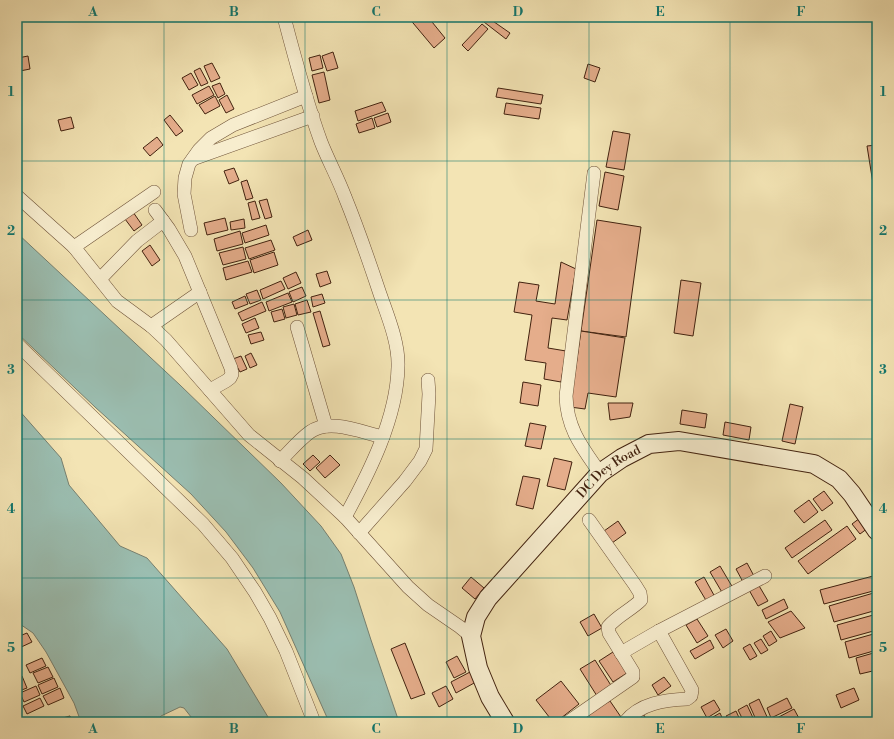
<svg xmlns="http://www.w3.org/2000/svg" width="894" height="739" viewBox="0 0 894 739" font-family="'Libre Bodoni',serif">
<rect width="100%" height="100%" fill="#f3e4b4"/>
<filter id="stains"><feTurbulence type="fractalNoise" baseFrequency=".005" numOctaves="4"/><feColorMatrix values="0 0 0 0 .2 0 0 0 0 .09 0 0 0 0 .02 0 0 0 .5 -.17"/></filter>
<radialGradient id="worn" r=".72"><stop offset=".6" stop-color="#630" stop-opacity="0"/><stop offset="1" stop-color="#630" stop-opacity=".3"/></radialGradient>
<g fill="#9bbeb1" stroke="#778070">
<polygon points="17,233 180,385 281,483 321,526 341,554 354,587 371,640 399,722 329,722 280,612 253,568 226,532 191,494 95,407 17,333"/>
<polygon points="17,408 61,458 69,485 120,546 147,558 227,649 271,722 195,722 184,708 180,707 161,716 156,722 81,722 74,703 46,652 33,633 17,622"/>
</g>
<g fill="#e5ad8b" stroke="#42220f">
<polygon points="408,17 428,17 445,38 434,48"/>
<polygon points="487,17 510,33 506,39 484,22"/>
<polygon points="482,24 488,29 468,51 462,45"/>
<polygon points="333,52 338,68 327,71 322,56"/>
<polygon points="320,55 323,68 312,71 309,58"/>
<polygon points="28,56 30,69 20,71 18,58"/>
<polygon points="212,63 220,78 211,82 204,66"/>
<polygon points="588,64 600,68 595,82 584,78"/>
<polygon points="200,68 208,83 201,86 194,71"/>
<polygon points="324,72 330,100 319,103 312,75"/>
<polygon points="191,73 198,85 189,90 182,78"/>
<polygon points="220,83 225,94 218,98 212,86"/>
<polygon points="209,86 214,95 197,104 192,95"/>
<polygon points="498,88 543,95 541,104 496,97"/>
<polygon points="227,95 234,109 226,113 219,100"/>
<polygon points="215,96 220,106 205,114 199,105"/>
<polygon points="382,102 386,111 358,121 355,111"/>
<polygon points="506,103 541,108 539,119 504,114"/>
<polygon points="388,113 391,122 377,127 374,118"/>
<polygon points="170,115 183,131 176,136 164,120"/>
<polygon points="71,117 74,128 61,131 58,120"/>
<polygon points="372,118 375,128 359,133 356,124"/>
<polygon points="613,131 630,134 624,170 606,167"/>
<polygon points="157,137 163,145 150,156 143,148"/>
<polygon points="877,145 877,195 875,196 867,146"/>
<polygon points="234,168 239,180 229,184 224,171"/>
<polygon points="605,172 624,176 618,210 599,206"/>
<polygon points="247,180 253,198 246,200 241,182"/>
<polygon points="267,199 272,217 265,219 259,201"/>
<polygon points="255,201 260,218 252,220 248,203"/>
<polygon points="133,212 142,225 134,231 125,219"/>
<polygon points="225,218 228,230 207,235 204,223"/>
<polygon points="244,219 245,228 231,230 230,222"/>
<polygon points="597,220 641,227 626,337 581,331"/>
<polygon points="266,225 269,235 245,243 242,233"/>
<polygon points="308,230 312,240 297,246 293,237"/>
<polygon points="240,231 243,244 217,251 214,239"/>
<polygon points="271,240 275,250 249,259 245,248"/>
<polygon points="150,245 160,260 152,266 142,251"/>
<polygon points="243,247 246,259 223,265 219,253"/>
<polygon points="274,252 278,265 254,273 250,260"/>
<polygon points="248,261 252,272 226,280 223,268"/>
<polygon points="561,262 576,269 567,320 552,318 548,348 566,351 561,382 544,379 546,363 525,360 532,315 514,312 519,282 539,285 536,301 555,304"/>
<polygon points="327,271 331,283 320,287 316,274"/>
<polygon points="296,272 301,283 288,289 283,278"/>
<polygon points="681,280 701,283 693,336 674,333"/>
<polygon points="281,281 285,289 263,299 260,290"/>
<polygon points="302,287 306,296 293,302 289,292"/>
<polygon points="257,290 261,300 250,304 246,294"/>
<polygon points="288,293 292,302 269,311 266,302"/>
<polygon points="322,294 325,303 313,307 311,297"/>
<polygon points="245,296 248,304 235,309 232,302"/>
<polygon points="307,300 311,312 298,315 295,304"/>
<polygon points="262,302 266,311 242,321 238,313"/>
<polygon points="294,304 297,315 286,318 283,307"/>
<polygon points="282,309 285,319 274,322 271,312"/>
<polygon points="320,311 330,345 323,347 313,313"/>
<polygon points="255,318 259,328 246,333 242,324"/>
<polygon points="581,331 625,338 616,397 588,393 585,409 570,407"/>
<polygon points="261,332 264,340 251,344 248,335"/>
<polygon points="251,353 257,365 250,368 245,356"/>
<polygon points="241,356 247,369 240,372 233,359"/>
<polygon points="523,382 541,385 538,406 520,403"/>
<polygon points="608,403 633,403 630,417 610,420"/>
<polygon points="790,404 803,407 795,444 782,441"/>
<polygon points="682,410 707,414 705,428 680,424"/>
<polygon points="725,422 751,427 749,440 723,435"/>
<polygon points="530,423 546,426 541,449 525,446"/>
<polygon points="313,455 320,462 310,471 303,464"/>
<polygon points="330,455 340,465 325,478 316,468"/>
<polygon points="554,458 572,462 565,490 547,486"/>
<polygon points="523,476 540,479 533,509 516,505"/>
<polygon points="824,491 833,503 822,511 813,499"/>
<polygon points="809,500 818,512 804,523 794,511"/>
<polygon points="860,518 868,528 860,534 852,524"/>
<polygon points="825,520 832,530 792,558 785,548"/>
<polygon points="618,521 626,533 612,543 604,531"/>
<polygon points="847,526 856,539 808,574 798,561"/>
<polygon points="747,563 754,576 743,582 736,569"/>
<polygon points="720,566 733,588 723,594 710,572"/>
<polygon points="877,575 877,590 824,604 820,590"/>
<polygon points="471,577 484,588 475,599 462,588"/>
<polygon points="704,577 715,597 707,602 695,582"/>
<polygon points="758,584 768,601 758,606 749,590"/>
<polygon points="877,592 877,610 834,622 829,606"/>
<polygon points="784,599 788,608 766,619 762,610"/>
<polygon points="791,611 805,628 780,638 768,622"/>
<polygon points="594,614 602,628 588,636 580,622"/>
<polygon points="877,614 877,630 841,640 837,625"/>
<polygon points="697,619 708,636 697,643 686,625"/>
<polygon points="726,629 733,641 723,648 715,635"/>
<polygon points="771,631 777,641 769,646 763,636"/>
<polygon points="27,633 32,642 17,649 17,637"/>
<polygon points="877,633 877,650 849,658 845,642"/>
<polygon points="761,639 768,650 761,654 754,643"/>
<polygon points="710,640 714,648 695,659 690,651"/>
<polygon points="405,643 425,694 411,699 391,649"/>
<polygon points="750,644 757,656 750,660 743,648"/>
<polygon points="613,652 627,673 613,682 599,661"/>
<polygon points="877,652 877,670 860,674 856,658"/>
<polygon points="457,656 466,672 454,678 446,662"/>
<polygon points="42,658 46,666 30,673 26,665"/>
<polygon points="595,660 612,687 597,696 580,669"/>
<polygon points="48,667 53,677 38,683 33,673"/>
<polygon points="470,672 476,682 456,693 451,682"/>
<polygon points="22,676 27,688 19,691 17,686 17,678"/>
<polygon points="664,677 671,686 658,695 652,685"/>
<polygon points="54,678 58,687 42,694 38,685"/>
<polygon points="561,681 579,704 556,722 553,722 536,700"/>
<polygon points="36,686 40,695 24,702 20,693"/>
<polygon points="446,686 453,699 439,707 432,693"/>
<polygon points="60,688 64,698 48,705 43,696"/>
<polygon points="854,688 859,700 841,708 836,695"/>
<polygon points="40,698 44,706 27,714 23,706"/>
<polygon points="787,698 792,708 771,718 767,708"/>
<polygon points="759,699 768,719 762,722 757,722 749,704"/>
<polygon points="714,700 720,710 707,718 701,707"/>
<polygon points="610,701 623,720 621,722 582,722 579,717"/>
<polygon points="747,705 755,722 744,722 738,710"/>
<polygon points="794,709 801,722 776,722 775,719"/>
<polygon points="736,711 741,722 730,722 726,716"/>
<polygon points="642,712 648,722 638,722 635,717"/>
<polygon points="720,713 724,722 704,722"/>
<polygon points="70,716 72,722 56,722 55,720"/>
</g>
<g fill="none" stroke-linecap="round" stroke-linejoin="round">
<g stroke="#6e5238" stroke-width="14">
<g id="street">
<path d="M284,17c11,42 22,84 37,125 7,18 17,36 24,55 13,32 24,64 35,97 8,23 19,49 18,73 -1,51 -29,106 -53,150"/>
<polyline points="193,159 313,116"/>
<path d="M594,173l-28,223c1,33 16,51 34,77"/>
<polyline points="17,196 74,247 117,301 151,326 166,340 249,435 303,478 345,517 408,587 428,605 460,627 471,636"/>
<polyline points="155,210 169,229 185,256 231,368 232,374 230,378 226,381 210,390"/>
<polyline points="191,230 184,194 185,178 189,164 199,150 211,138 233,125 306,96"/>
<polyline points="74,247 154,192"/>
<polyline points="100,279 137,241 163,221"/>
<polyline points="151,326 200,292"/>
<polyline points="297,327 326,426"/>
<polyline points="17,344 203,524 232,558 255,592 270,618 286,651 314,722"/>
<path d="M280,461c10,-10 19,-21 30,-29 19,-14 51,0 73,5"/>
<polyline points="359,533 405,481 420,461 426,449 429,394 428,380"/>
<polyline points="621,653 659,631 765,576"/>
<path d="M568,722l65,-45v-5l-24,-39 -1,-6c9,-11 23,-17 33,-27l-1,-7 -5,-8 -46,-65"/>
<path d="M625,722c15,-19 40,-22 62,-23l4,-3 1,-6 -33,-59"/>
</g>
</g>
<g stroke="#42220f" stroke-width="20">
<g id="secondary">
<path id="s1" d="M505,722l-15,-25 -12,-29 -7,-32 5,-19 12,-19 112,-125 22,-15 27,-14 30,-3 135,23 25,15 13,15 25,37"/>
</g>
</g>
<use href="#street" stroke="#f7edce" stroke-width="13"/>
<use href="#secondary" stroke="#f7edce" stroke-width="18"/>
</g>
<path fill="none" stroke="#0f766e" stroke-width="1" stroke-opacity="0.55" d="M164,17v705M305,17v705M447,17v705M589,17v705M730,17v705M17,161h860M17,300h860M17,439h860M17,578h860"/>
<g text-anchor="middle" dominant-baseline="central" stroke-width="3" stroke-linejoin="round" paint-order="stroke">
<g font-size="13" fill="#42220f" stroke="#f7edce">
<text stroke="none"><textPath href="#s1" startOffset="311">DC Dey Road</textPath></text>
</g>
</g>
<rect width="894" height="739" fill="none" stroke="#f3e4b4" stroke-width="44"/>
<rect x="22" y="22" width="850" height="695" fill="none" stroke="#0f766e" stroke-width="1.5"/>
<g font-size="13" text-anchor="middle" font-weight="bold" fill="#0f766e">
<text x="93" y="16">A</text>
<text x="234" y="16">B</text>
<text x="376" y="16">C</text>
<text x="518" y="16">D</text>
<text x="660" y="16">E</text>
<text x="801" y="16">F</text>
<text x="11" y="96">1</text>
<text x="883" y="96">1</text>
<text x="11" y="235">2</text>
<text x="883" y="235">2</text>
<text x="11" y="374">3</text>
<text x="883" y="374">3</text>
<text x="11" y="513">4</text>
<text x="883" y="513">4</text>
<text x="11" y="652">5</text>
<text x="883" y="652">5</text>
<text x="93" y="733">A</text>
<text x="234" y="733">B</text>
<text x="376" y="733">C</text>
<text x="518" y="733">D</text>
<text x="660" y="733">E</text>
<text x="801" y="733">F</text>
</g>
<rect width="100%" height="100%" filter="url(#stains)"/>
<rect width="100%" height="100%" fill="url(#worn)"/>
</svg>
